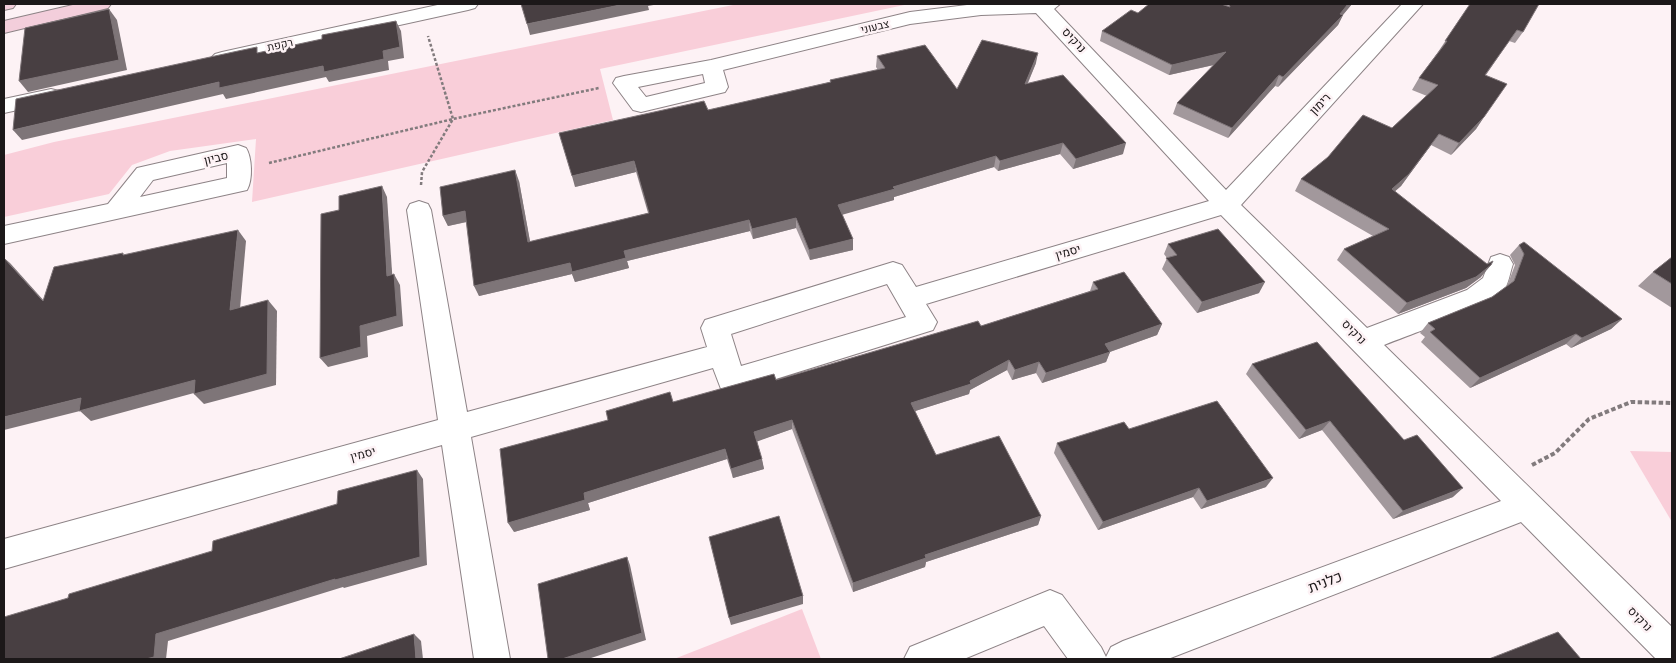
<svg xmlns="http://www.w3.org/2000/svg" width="1676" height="663" viewBox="0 0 1676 663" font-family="'Fira Sans',Heebo,sans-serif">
<rect width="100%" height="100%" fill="#fdf2f5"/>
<g fill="#f9ced9">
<polygon points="738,4 909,4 600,69 613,120 252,202 256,139 170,151 132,165 109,194 4,217 4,155 54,142"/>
<polygon points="1630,451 1672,452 1672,522"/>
<polygon points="802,609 821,659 674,659"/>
</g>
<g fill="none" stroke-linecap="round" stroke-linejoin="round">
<g stroke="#8d8386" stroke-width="2">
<g id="street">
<polygon points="442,4 478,4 475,8 468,10 222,64 215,62 211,58 215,54 222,52"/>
<path d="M975,4h85l-6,5 172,181 176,-186h21l-182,201 126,123 100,-38 16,-12 8,-21 9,-3 9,3 4,7c-3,8 -4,19 -9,26 -16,19 -94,44 -120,55l288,282v32h-16l-135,-137 -353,137h-100l-24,-33 -80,33h-60l6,-12 140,-57 12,5 39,52 5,10 5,-10 12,-6 378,-140 -280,-286 -295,89 11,18 -4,8 -202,63 -10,-4 -8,-21 -242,69 39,222h-36l-32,-214 -438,124v-30l434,-119 -31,-210 3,-6 9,-3 9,3 3,6 36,202 240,-65 -6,-19 4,-8 188,-58 9,3 14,22 293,-86 -173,-188 -55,2 -71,9 -187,46 5,17 -3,5 -84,20 -8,-2 -20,-27 3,-5 8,-2 87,-16 199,-48zM703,74l2,9 -59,14 -8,-10zM887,284l19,33 -165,49 -10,-32z"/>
<polygon points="51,89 59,91 62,96 59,101 4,113 4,99"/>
<path d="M238,145l8,3c6,9 7,32 1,42l-243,54v-18l104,-22 29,-36zM227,163v15l-87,19 13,-17z"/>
</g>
</g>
<g stroke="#8d8386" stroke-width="2">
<g id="secondary">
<polygon points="4,4 16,4 13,8 4,10"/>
<polygon points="77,4 111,4 108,8 4,33 4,21"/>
</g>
</g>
<g stroke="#827b7d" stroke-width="2.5" stroke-dasharray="3 2" stroke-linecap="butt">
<polyline points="269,163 453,119 599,88"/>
<polyline points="421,185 422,172 453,119 428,36"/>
</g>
<polyline stroke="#827b7d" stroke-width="4" stroke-dasharray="4.5 2.5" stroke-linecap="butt" points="1532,465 1555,453 1589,419 1631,402 1672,403"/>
<use href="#street" fill="#fff" fill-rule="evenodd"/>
<use href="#secondary" fill="#f3cedb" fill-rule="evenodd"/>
</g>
<g fill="#a2989c">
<polygon points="1149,4 1352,4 1343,15 1338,25 1278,87 1275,86 1228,138 1173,114 1177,103 1214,65 1169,75 1100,41 1102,31 1138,13"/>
<polygon points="1470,4 1523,32 1515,43 1509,41 1486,75 1484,117 1476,129 1451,155 1431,145 1401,186 1395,191 1481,277 1466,288 1398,314 1337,260 1344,249 1373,236 1295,191 1301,179 1392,128 1427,96 1412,90 1419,78 1438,52"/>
<polygon points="877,56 957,89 1036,63 1028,83 1123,154 1073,169 1060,154 998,171 994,167 894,197 894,200 842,214 853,250 810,260 796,228 753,239 750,231 627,261 629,268 575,282 572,274 479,296 467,222 448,226 443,216 519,181 530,242 648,213 636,172 575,187 708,110 830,82 830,80 878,70 876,67"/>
<polygon points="1168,244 1259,293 1197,313 1162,269 1167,258 1164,254"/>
<polygon points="1519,245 1622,319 1611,329 1571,348 1566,344 1470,388 1421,342 1425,337 1420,333 1428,323 1492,297 1507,286 1515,265 1510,255"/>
<polygon points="1672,257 1672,308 1638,286 1653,272"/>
<polygon points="1093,282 1162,324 1157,335 1110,352 1106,362 1042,383 1036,373 1012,380 1007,370 970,390 969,394 915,411 936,455 1041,516 1038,525 926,562 925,567 853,592 792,429 757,441 764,469 733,478 727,459 588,503 590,510 514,532 673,402 776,380 981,326 1090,291"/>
<polygon points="1252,364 1453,497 1393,519 1322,430 1299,439 1246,374"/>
<polygon points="1129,429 1266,487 1201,509 1193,497 1098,530 1054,453 1057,443"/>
</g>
<g fill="#7e7578">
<polygon points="625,4 659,4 648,6 649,10 530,35 527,24"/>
<polygon points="1348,4 1352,4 1341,17 1343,15 1338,25 1278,87 1283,77"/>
<polygon points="109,9 117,20 127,70 28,92 19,81"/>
<polygon points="396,21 401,31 404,58 388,61 389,70 329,82 326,77 226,99 223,94 22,140 13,130 219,82 323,66 383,51"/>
<polygon points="1226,52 1222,63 1169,75 1172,65"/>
<polygon points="1038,53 1036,63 1023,94 1025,84"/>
<polygon points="1279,75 1275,86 1228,138 1232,128"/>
<polygon points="1484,117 1476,129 1451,155 1459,143"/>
<polygon points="1439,134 1401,186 1384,201 1392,189"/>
<polygon points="1063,143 1060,154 998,171 1000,161"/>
<polygon points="1126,143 1123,154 1073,169 1076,159"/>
<polygon points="996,156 994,167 894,197 894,200 838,216 838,205 893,187"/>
<polygon points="634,161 636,172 575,187 572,176"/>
<polygon points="515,170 519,181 532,252 528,242"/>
<polygon points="382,186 387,197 393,286 387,276"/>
<polygon points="465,211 470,221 448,226 443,216"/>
<polygon points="796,218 796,228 753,239 752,229"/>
<polygon points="749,220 750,231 627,261 629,268 575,282 572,274 479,296 474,286"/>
<polygon points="238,230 246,241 239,320 230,310"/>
<polygon points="853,239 853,250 810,260 809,250"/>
<polygon points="4,258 10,263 54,312 43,301"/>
<polygon points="1491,265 1481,277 1466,288 1398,314 1407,303"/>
<polygon points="394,274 400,285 403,326 367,336 368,357 328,367 320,358 360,326"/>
<polygon points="1265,282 1259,293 1197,313 1202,302"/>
<polygon points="268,300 277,311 276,385 204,404 194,394"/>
<polygon points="1622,319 1611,329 1571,348 1582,338"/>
<polygon points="1162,324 1157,335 1101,355 1105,344"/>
<polygon points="1576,334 1566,344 1470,388 1480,378"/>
<polygon points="1110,352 1106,362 1042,383 1046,373"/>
<polygon points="1009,360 1007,370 970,390 969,394 909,413 911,403 970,381"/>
<polygon points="1039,362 1036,373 1012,380 1015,370"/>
<polygon points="195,380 205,390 91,421 80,411 4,430 4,417 81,398"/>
<polygon points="792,420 792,429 756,442 754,432"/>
<polygon points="1330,421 1322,430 1299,439 1306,430"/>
<polygon points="725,449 727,459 588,503 590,510 514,532 508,523 584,493"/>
<polygon points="762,459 764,469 733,478 731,469"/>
<polygon points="417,470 423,479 427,565 344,588 343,587 168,641 166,659 146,659 156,634"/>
<polygon points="1273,478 1266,487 1201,509 1207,501"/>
<polygon points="1199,488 1193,497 1098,530 1103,522"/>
<polygon points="1463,488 1453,497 1393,519 1403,511"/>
<polygon points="1041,516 1038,525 926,562 925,567 853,592 853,583 925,555"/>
<polygon points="627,557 630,565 646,640 588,659 562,659"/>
<polygon points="803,596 803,604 731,625 729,618"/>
<polygon points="414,634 421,641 423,659 416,659"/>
</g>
<g fill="#483f42" stroke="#7e7578">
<polygon points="521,4 625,4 527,24"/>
<polygon points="1149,4 1221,4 1230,7 1229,4 1348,4 1340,14 1343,15 1283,77 1279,75 1232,128 1177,103 1226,52 1172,65 1102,31 1131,10 1138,13"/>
<polygon points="1470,4 1539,4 1523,32 1517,30 1485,75 1507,84 1484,117 1459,143 1439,134 1409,174 1392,189 1487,264 1493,261 1491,265 1476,277 1407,303 1344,249 1389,229 1301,179 1328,157 1363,115 1392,128 1438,85 1419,78 1447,41 1445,41"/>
<polygon points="109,9 119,60 19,81 25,28"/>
<polygon points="396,21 400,47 383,51 384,59 324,72 323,66 219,88 219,82 13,130 16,99 238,51 257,47 257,53 322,39 322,35"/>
<polygon points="982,40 1038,53 1025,84 1063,75 1126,143 1076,159 1063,143 1000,161 996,156 893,187 895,189 838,205 853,239 809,250 796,218 752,229 749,220 624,251 626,258 572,272 570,263 474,286 465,211 443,216 440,187 515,170 528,242 649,213 634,161 572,176 559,133 704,101 708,110 831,82 830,80 885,68 877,56 925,45 957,89"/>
<polygon points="382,186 387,276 394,274 397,316 360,326 361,347 320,358 321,214 339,210 339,196"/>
<polygon points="1218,229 1265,282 1202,302 1166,258 1177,255 1168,244"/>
<polygon points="238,230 230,310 268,300 267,374 194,394 195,380 79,411 81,398 4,417 4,258 43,301 54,267 123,253 123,255"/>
<polygon points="1524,242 1622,319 1582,338 1576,334 1480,378 1430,332 1435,329 1428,323 1492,297 1514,281 1524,254 1519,245"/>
<polygon points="1672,257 1672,284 1653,272"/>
<polygon points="1124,272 1162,324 1105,344 1110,352 1046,373 1039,362 1015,370 1009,360 970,381 971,384 911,403 936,455 999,436 1041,516 925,555 926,558 853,583 792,420 754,432 762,459 731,469 725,449 584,493 585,500 508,523 500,449 608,420 606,411 670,392 673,402 774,374 776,380 978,321 981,326 1098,289 1093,282"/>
<polygon points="1317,342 1404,440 1417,435 1463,488 1403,511 1330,421 1306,430 1252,364"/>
<polygon points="1217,401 1273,478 1207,501 1199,488 1103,522 1057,443 1124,422 1129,429"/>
<polygon points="417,470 420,557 335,580 335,579 156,634 154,657 146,659 4,659 4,617 68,598 69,594 212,551 213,541 337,504 338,491"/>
<polygon points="779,516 803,596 729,618 709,537"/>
<polygon points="627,557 642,633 562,659 548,659 538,584"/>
<polygon points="1558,632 1581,659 1489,659"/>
<polygon points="414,634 416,659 339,659"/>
</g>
<g text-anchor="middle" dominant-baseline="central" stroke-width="5" stroke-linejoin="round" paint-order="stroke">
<g font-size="11" fill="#1c1819" stroke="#fdf2f5">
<text transform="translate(875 27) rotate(-13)">צבעוני</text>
<text transform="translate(280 45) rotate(-12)">רקפת</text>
</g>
<g font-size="12" fill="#1c1819" stroke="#fdf2f5">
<text transform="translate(1074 40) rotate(47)">נרקיס</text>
<text transform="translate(1320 104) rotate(-47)">רימון</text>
<text transform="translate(216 158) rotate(-13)">סביון</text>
<text transform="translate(1068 252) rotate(-16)">יסמין</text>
<text transform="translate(1354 332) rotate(45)">נרקיס</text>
<text transform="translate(363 454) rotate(-15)">יסמין</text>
<text transform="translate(1640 619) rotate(45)">נרקיס</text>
</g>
<g font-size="15" fill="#1c1819" stroke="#fdf2f5">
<text transform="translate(1325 582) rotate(-21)">כלנית</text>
</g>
</g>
<rect width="1676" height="663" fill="none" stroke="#1c1819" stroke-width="10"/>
</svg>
